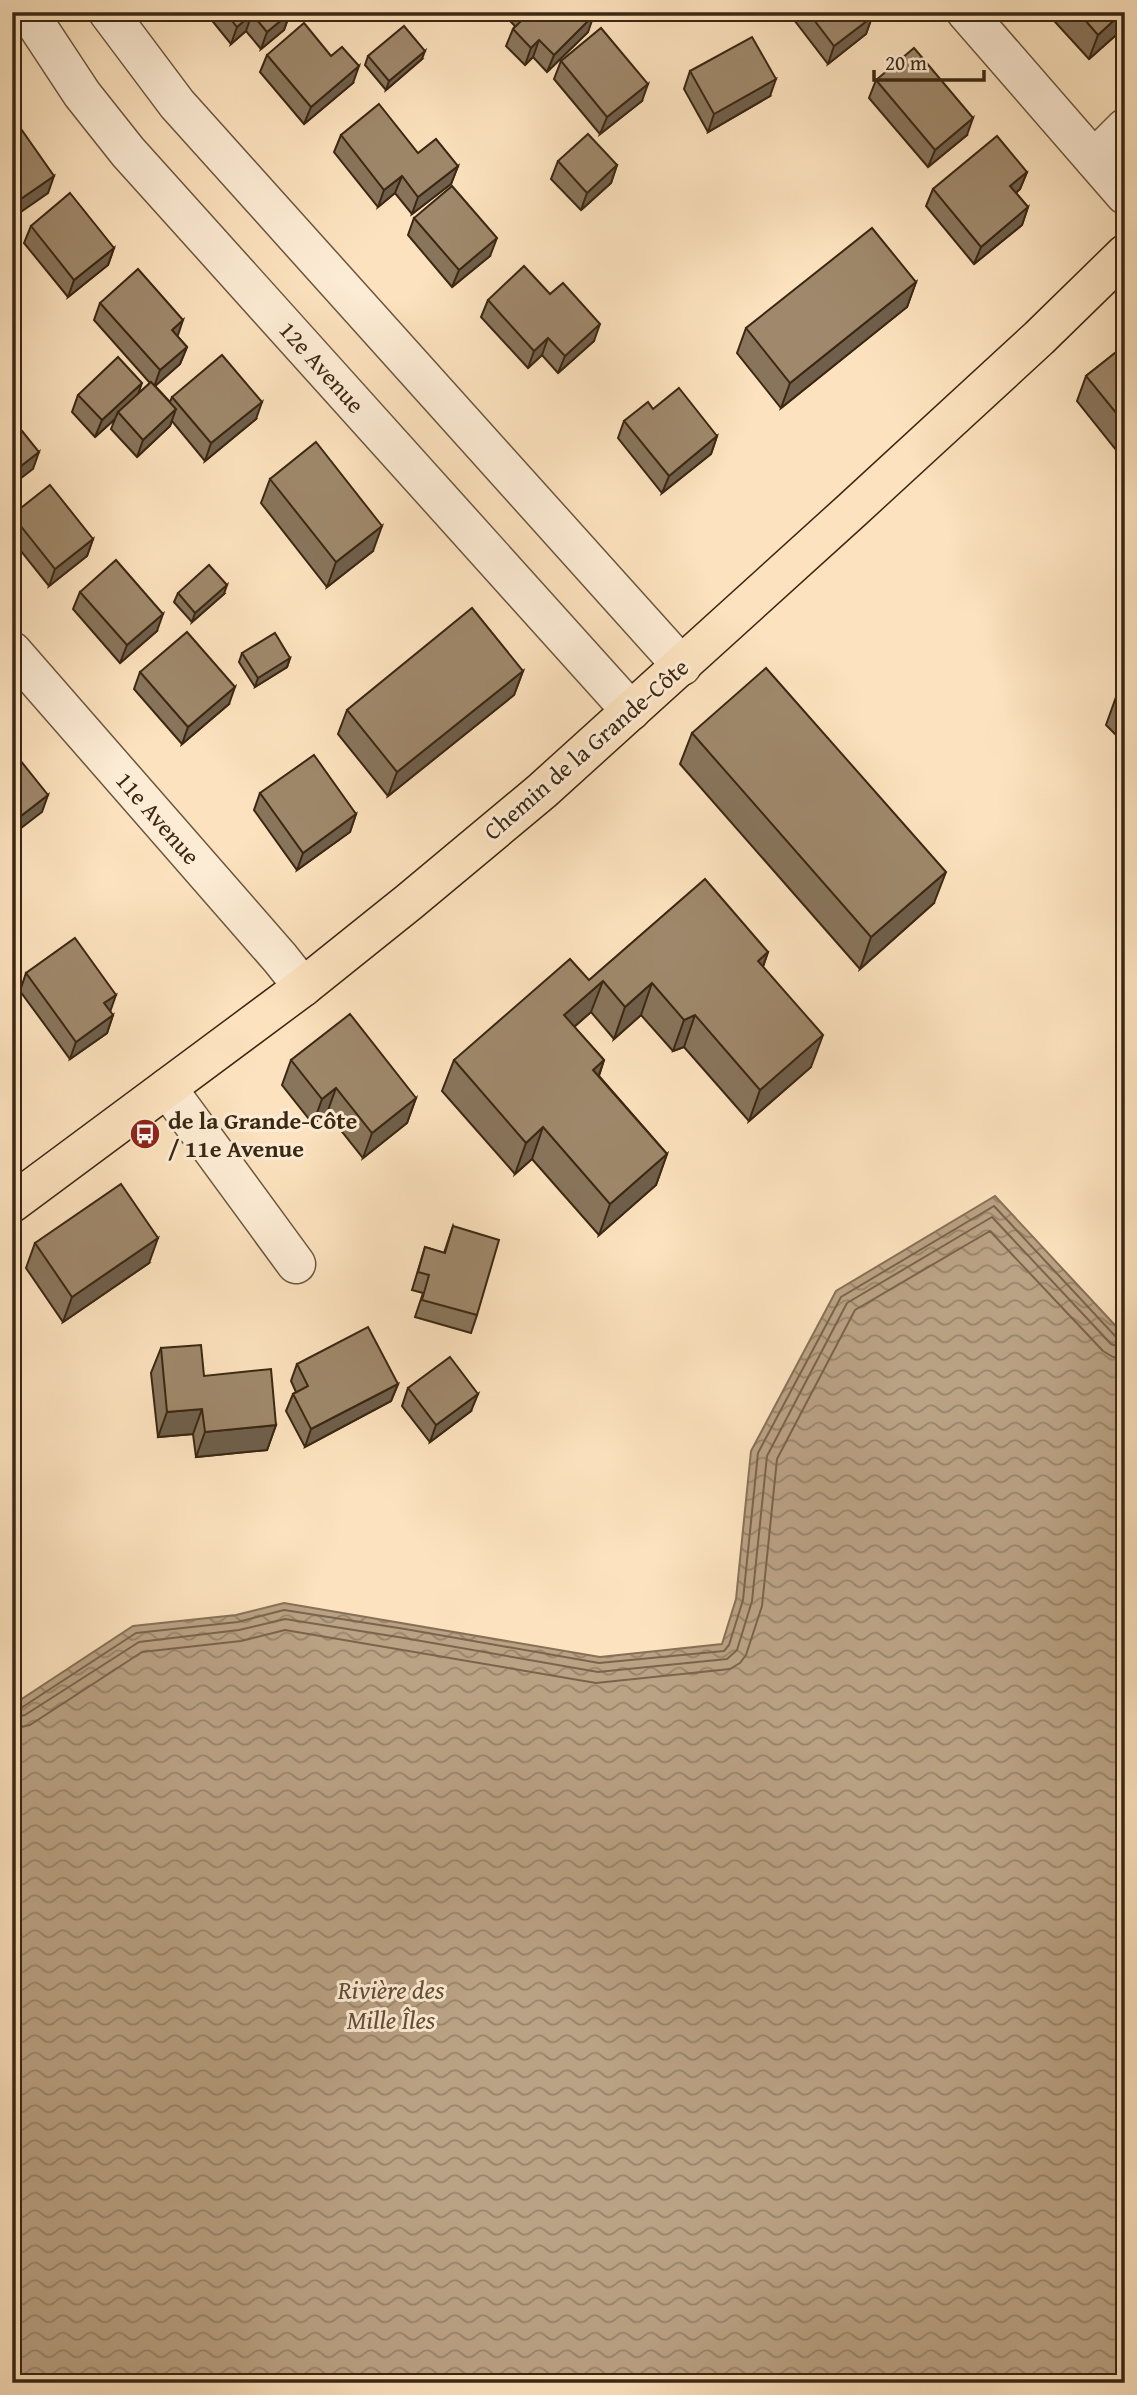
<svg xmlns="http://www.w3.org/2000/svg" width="1137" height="2395" viewBox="0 0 1137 2395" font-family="'Gentium Book Plus',serif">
<defs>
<pattern id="water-waves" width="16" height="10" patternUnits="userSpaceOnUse" patternTransform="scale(1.75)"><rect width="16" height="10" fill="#baa284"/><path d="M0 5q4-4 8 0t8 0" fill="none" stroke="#98846b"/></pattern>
</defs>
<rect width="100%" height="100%" fill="#fce2be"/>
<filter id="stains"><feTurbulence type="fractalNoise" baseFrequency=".00286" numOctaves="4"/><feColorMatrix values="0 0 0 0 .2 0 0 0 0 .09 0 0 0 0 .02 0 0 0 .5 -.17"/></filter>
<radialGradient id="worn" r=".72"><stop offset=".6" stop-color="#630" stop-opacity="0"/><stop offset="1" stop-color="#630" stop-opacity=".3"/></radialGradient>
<polygon fill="url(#water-waves)" stroke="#877156" stroke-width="2" points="995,1196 1125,1336 1125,2383 12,2383 12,1703 17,1702 133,1626 236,1615 284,1603 600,1657 722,1644 736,1599 751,1451 836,1291"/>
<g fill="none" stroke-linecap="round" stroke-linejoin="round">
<g stroke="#7a644b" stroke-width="2">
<polyline points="12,1709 21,1708 136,1633 238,1622 284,1610 405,1629 599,1663 724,1651 729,1645 743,1600 758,1453 841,1297 994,1206 1117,1338 1125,1340"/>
<polyline points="12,1718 25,1715 139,1642 239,1630 285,1619 404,1638 598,1672 727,1659 737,1650 752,1601 767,1456 847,1303 992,1217 1111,1344 1125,1349"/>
<polyline points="12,1729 30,1725 142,1652 241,1641 285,1630 596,1683 730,1669 740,1663 746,1655 762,1606 777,1459 855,1310 990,1231 1103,1351 1113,1357 1125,1359"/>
</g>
<g stroke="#6b563d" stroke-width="41">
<g id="minor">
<polyline points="28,12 82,94 128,152 631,711"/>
<polyline points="108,12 177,104 682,666"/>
<polyline points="966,12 1125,195"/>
<polyline points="1094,159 1125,128"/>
<polyline points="12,651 280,958 303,987"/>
<polyline points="167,1088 296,1264"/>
</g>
</g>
<g stroke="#3b2712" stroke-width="41">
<polyline id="major" points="12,1203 303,987 409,902 542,791 851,511 1039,338 1125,254"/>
</g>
<use href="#minor" stroke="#fdecd5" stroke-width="38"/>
<use href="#major" stroke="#fce2be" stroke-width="38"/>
</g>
<g fill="#89755c" stroke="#3b2712" stroke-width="2">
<polygon points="205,12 290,12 290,13 284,30 261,49 246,31 231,44"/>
<polygon points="501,12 591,12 588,32 547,72 533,57 525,65 506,46 513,29 515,26"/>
<polygon points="788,12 869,12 872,17 866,34 828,64"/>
<polygon points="1046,12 1125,12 1125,27 1089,59"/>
<polygon points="267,55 353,83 304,124 260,72"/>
<polygon points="368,56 422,59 386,90 365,65"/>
<polygon points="561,61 642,101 600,134 554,79"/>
<polygon points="690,71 770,96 708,132 684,89"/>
<polygon points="876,80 967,135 928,167 869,98"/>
<polygon points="341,135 418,153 458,166 451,184 412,214 395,193 378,207 334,152"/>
<polygon points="558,161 617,165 611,183 581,210 551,179"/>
<polygon points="1027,172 1020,189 1016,193 1028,207 1022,225 974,264 926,206 933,189"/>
<polygon points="414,218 490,256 452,287 408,235"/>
<polygon points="31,226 114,248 108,265 68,297 24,243"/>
<polygon points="916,282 907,307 781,408 737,353 746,328"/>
<polygon points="550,294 594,341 558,373 542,355 528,368 481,317 488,300"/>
<polygon points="100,303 178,337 187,347 180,364 155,386 170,402 172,397 256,419 205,461 172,421 170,426 137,457 111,429 115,419 95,437 72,412 78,395 138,394 150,383 94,320"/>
<polygon points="1125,345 1125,453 1121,456 1077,401 1086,376"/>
<polygon points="653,409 717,436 711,454 662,493 618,438 624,421"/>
<polygon points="270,479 373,551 327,587 261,503"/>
<polygon points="12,515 93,539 87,556 49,586 12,540"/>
<polygon points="80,592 157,631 120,663 73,609"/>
<polygon points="178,593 224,594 192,622 174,602"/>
<polygon points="242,653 290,658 287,667 255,687 239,662"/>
<polygon points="523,671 514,695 388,796 338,734 347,710"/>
<polygon points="140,672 229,704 182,744 134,689"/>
<polygon points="1125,680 1125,744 1106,725 1121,683"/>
<polygon points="692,733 934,903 860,969 680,764"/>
<polygon points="260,793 356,814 350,832 297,870 254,810"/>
<polygon points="768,952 763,967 811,1067 749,1121 684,1047 673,1051 641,1015 614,1039 591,1012 574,1027 604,1060 599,1076 667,1154 656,1185 599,1235 532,1159 515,1174 442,1091 454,1060 589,980"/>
<polygon points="26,973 110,1012 113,1015 107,1033 70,1059 20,991"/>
<polygon points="291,1060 416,1098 407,1123 363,1158 327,1113 313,1124 282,1085"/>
<polygon points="453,1226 477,1315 471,1333 415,1317 423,1293 412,1290 425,1247 444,1253"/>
<polygon points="35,1243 149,1263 63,1322 26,1268"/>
<polygon points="161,1348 204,1376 276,1425 267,1450 196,1457 193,1434 158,1437 151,1373"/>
<polygon points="297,1364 398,1384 391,1401 305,1447 286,1411 293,1394 296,1392 291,1381"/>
<polygon points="408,1388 471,1411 430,1442 402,1406"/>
</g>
<g fill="#6f5f4b" stroke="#3b2712" stroke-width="2">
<polygon points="1123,12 1125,12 1125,27 1089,59 1098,35"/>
<polygon points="290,13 284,30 261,49 267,32"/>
<polygon points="252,14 246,31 231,44 237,27"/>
<polygon points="594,15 588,32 547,72 554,55"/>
<polygon points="872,17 866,34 828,64 834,46"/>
<polygon points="539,40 533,57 525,65 531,48"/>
<polygon points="425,51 422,59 386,90 389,81"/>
<polygon points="359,66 353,83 304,124 311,107"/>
<polygon points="776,79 770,96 708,132 714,114"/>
<polygon points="648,84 642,101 600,134 607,117"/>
<polygon points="973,118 967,135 928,167 935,150"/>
<polygon points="617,165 611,183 581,210 587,193"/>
<polygon points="458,166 451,184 412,214 418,197"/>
<polygon points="1027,172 1020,189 1004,203 1010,186"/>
<polygon points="54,176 48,193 12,218 12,205"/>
<polygon points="402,176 395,193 378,207 384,190"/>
<polygon points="1028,207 1022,225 974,264 981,247"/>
<polygon points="497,238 490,256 452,287 459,270"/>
<polygon points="114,248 108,265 68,297 74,280"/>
<polygon points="916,282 907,307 781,408 790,383"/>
<polygon points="183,320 177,338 172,330"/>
<polygon points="600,324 594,341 558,373 565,356"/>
<polygon points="548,338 542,355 528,368 534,351"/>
<polygon points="187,347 180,364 154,387 160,370"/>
<polygon points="142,383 136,400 118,412 115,419 95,437 102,420"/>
<polygon points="262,402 256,419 205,461 211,443"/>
<polygon points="176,409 170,426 137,457 143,440"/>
<polygon points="717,436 711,454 662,493 669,476"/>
<polygon points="39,452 33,469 12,485 12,473"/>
<polygon points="382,526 373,551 327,587 336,562"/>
<polygon points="93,539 87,556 49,586 55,569"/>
<polygon points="227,585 224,594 192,622 195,613"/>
<polygon points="163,614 157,631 120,663 127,645"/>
<polygon points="290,658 287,667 255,687 258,678"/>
<polygon points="523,671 514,695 388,796 397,772"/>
<polygon points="235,687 229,704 182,744 188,727"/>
<polygon points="48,795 42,812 12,835 12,823"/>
<polygon points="356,814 350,832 297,870 303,853"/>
<polygon points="946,872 934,903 860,969 871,937"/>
<polygon points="768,952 757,983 758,961"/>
<polygon points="603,981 591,1012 552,1046 564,1015"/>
<polygon points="652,983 641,1015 614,1039 625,1007"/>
<polygon points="116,995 110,1012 104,1003"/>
<polygon points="113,1015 107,1033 70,1059 76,1042"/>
<polygon points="695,1015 684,1047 673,1051 684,1020"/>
<polygon points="823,1035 811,1067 749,1121 760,1090"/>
<polygon points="604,1060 593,1092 593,1070"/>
<polygon points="336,1088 327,1113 313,1124 322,1099"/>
<polygon points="416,1098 407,1123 363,1158 372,1133"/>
<polygon points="543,1127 532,1159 515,1174 526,1143"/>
<polygon points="667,1154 656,1185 599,1235 610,1204"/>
<polygon points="158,1238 149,1263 63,1322 72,1297"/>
<polygon points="398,1384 391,1401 305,1447 311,1429"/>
<polygon points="478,1394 471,1411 430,1442 436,1425"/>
<polygon points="202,1409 193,1434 158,1437 167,1412"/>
<polygon points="276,1425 267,1450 196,1457 205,1432"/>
</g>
<g fill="#9f886b" stroke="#3b2712" stroke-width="2">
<polygon points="225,12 290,12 290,13 267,32 252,14 237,27"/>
<polygon points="525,12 591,12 594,15 554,55 539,40 531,48 513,29 527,15"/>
<polygon points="808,12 869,12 872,17 834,46"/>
<polygon points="1078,12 1123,12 1098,35"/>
<polygon points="304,23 331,56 342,47 359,66 311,107 267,55"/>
<polygon points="404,26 425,51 389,81 368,56"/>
<polygon points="601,28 648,84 607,117 561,61"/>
<polygon points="752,37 776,79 714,114 690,71"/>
<polygon points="914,48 973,118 935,150 876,80"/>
<polygon points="379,104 418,153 436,139 458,166 418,197 402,176 384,190 341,135"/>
<polygon points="12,116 54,176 12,205"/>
<polygon points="588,134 617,165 587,193 558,161"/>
<polygon points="997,136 1027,172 1010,186 1028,207 981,247 933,189"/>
<polygon points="452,186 497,238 459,270 414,218"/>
<polygon points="70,193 114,248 74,280 31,226"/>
<polygon points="872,228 916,282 790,383 746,328"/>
<polygon points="524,266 550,294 563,283 600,324 565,356 548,338 534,351 488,300"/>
<polygon points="138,269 183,320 172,330 187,347 160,370 100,303"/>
<polygon points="1125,345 1125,424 1086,376"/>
<polygon points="222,355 262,402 211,443 172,397"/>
<polygon points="118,357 142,383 102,420 78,395"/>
<polygon points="151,382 176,409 143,440 118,412"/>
<polygon points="679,388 717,436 669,476 624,421 648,402 653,409"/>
<polygon points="22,431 39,452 12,473 12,438"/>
<polygon points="316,442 382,526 336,562 270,479"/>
<polygon points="50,485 93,539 55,569 12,515"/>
<polygon points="116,560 163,614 127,645 80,592"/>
<polygon points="209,565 227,585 195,613 178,593"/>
<polygon points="472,608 523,671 397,772 347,710"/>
<polygon points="187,632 235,687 188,727 140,672"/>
<polygon points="275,633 290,658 258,678 242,653"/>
<polygon points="766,668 946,872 871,937 692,733"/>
<polygon points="12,750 48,795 12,823"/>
<polygon points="314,755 356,814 303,853 260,793"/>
<polygon points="705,879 768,952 758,961 823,1035 760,1090 695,1015 684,1020 652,983 625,1007 603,981 564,1015 604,1060 593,1070 667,1154 610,1204 543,1127 526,1143 454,1060 570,959 589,980"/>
<polygon points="75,938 116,995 104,1003 113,1015 76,1042 26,973"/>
<polygon points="350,1014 416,1098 372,1133 336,1088 322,1099 291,1060"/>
<polygon points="121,1184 158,1238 72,1297 35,1243"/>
<polygon points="453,1226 499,1240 477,1315 422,1300 429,1275 418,1272 425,1247 445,1253"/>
<polygon points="368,1327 398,1384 311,1429 293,1394 308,1386 297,1364"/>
<polygon points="201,1345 204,1376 271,1369 276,1425 205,1432 202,1409 167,1412 161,1348"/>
<polygon points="450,1357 478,1394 436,1425 408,1388"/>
</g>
<defs>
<g id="bus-disc" transform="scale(1.575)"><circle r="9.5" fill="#8f2418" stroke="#fdecd5"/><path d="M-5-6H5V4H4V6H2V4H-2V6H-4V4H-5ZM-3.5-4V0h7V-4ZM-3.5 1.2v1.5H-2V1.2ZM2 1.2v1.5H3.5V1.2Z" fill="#fff"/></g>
</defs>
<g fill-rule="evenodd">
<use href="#bus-disc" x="145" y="1134"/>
</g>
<g text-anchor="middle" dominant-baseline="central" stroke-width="6" stroke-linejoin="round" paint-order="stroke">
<g font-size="24" fill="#3b2712" stroke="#fdecd5">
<text transform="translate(322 367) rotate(48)">12e Avenue</text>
<text transform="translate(586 749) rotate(-41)">Chemin de la Grande-Côte</text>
<text transform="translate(158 818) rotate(49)">11e Avenue</text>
</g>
<g font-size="24" font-weight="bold" fill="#3b2712" stroke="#fdecd5" text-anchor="start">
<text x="168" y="1120">de la Grande-Côte<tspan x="168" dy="28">/ 11e Avenue</tspan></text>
</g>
<g font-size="26" font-style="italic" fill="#614c34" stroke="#fdecd5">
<text x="391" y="1989">Rivière des<tspan x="391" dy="30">Mille Îles</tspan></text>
</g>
</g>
<rect width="1137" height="2395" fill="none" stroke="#fce2be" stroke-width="42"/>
<rect x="14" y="14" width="1109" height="2367" fill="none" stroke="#3b2712" stroke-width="3.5"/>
<rect x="21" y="21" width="1095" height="2353" fill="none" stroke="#3b2712" stroke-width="2"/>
<path d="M874 70v10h110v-10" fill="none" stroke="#3b2712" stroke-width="3.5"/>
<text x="885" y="70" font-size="21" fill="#3b2712" stroke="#fdecd5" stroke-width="5" paint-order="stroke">20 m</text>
<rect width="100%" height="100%" filter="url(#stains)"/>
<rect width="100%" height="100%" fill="url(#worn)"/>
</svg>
